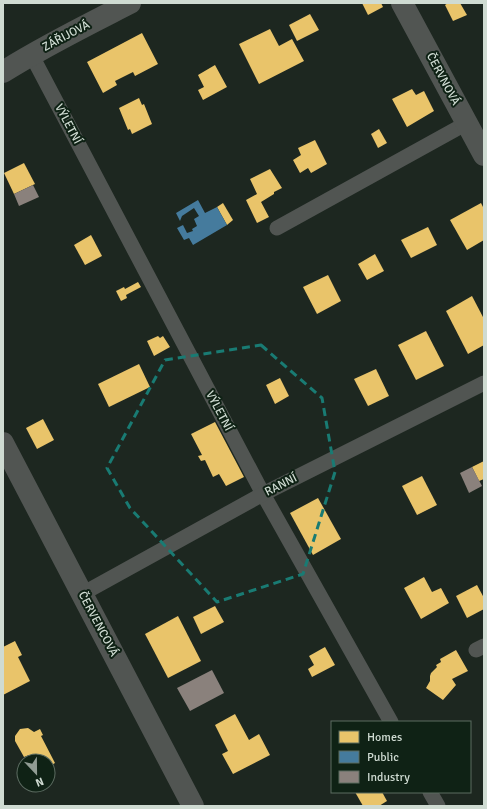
<svg xmlns="http://www.w3.org/2000/svg" width="487" height="809" viewBox="0 0 487 809" font-family="Signika,sans-serif">
<rect width="100%" height="100%" fill="#1d2720"/>
<g fill="#e9c46a">
<polygon points="362,3 381,3 383,7 368,15"/>
<polygon points="448,3 460,3 467,15 453,21 445,5"/>
<polygon points="310,14 319,30 297,41 289,25"/>
<polygon points="270,29 279,46 292,39 304,61 259,84 239,44"/>
<polygon points="142,33 158,64 135,76 133,72 115,81 117,85 103,93 87,62"/>
<polygon points="215,65 227,87 203,100 198,90 204,87 198,75"/>
<polygon points="412,89 416,95 424,91 434,111 407,127 392,99"/>
<polygon points="139,98 142,105 144,104 152,124 132,134 130,129 128,130 119,108"/>
<polygon points="379,129 387,143 378,148 371,134"/>
<polygon points="315,140 327,164 311,173 308,168 300,173 293,160 301,155 298,148"/>
<polygon points="24,163 35,184 14,194 4,173"/>
<polygon points="270,169 282,188 274,192 274,194 261,202 269,217 257,223 246,200 257,194 250,179"/>
<polygon points="223,203 233,220 227,225 217,207"/>
<polygon points="481,203 484,209 484,240 467,250 450,220"/>
<polygon points="428,227 437,245 411,258 401,240"/>
<polygon points="91,235 102,256 85,265 74,245"/>
<polygon points="375,254 384,271 367,280 358,264"/>
<polygon points="328,275 341,301 317,314 303,287"/>
<polygon points="138,282 141,287 126,295 127,298 121,301 116,291 124,287 125,289"/>
<polygon points="472,296 484,319 484,345 468,354 446,311"/>
<polygon points="426,331 444,366 416,380 398,345"/>
<polygon points="158,336 160,338 163,336 170,347 154,356 147,341"/>
<polygon points="139,364 150,387 109,407 98,384"/>
<polygon points="376,369 389,396 368,406 354,379"/>
<polygon points="280,378 289,396 275,404 266,385"/>
<polygon points="43,419 54,440 37,449 26,428"/>
<polygon points="215,422 244,477 226,486 219,474 213,477 205,460 201,461 198,456 202,455 191,434"/>
<polygon points="484,461 484,479 479,481 472,467"/>
<polygon points="422,476 437,505 417,515 402,486"/>
<polygon points="318,498 341,539 313,555 290,513"/>
<polygon points="424,577 432,592 441,588 449,603 421,619 404,588"/>
<polygon points="477,585 484,598 484,609 467,618 456,596"/>
<polygon points="215,606 224,622 201,634 193,617"/>
<polygon points="178,616 201,661 168,678 145,634"/>
<polygon points="15,641 22,655 18,657 30,681 3,695 3,647"/>
<polygon points="325,647 335,665 312,677 308,669 314,665 309,656"/>
<polygon points="456,650 468,671 452,679 456,685 443,700 426,688 430,681 430,676 431,673 437,667 436,665 441,662 440,659"/>
<polygon points="235,714 249,740 259,734 270,755 233,774 222,754 228,751 215,725"/>
<polygon points="28,728 34,732 40,729 43,735 41,736 55,763 48,767 48,761 32,761 29,755 24,757 15,741 15,736 20,729"/>
<polygon points="355,792 382,792 387,801 379,806 363,806"/>
</g>
<polygon fill="#457b9d" points="198,200 205,213 217,207 227,225 193,245 189,238 184,240 177,228 183,225 187,233 193,231 192,229 197,226 194,219 199,216 194,208 182,216 180,221 176,213"/>
<g fill="#8a817c">
<polygon points="33,185 39,197 19,206 14,194"/>
<polygon points="472,467 482,486 469,493 460,473"/>
<polygon points="212,670 224,693 190,711 177,688"/>
</g>
<g fill="none" stroke-linecap="round" stroke-linejoin="round">
<g stroke="#515552" stroke-width="15">
<polyline points="31,54 263,494 391,722"/>
<polyline points="277,228 467,123"/>
<polyline points="82,594 263,494 484,383"/>
<polyline points="476,650 484,646"/>
<polyline points="430,792 438,806"/>
</g>
<g stroke="#515552" stroke-width="22">
<polyline points="402,3 484,155"/>
<path d="M3,72c41,-26 84,-47 127,-69"/>
<polyline points="3,443 193,806"/>
</g>
</g>
<path fill="none" stroke="#197b73" stroke-width="3" stroke-dasharray="8 5" stroke-linejoin="round" d="M261,345l61,53 13,74 -32,102 -86,28 -87,-94 -23,-40 58,-108z"/>
<g text-anchor="middle" dominant-baseline="central" stroke-width="4" stroke-linejoin="round" paint-order="stroke">
<g font-size="12" fill="#cfdbd2" stroke="#0f2215">
<text transform="translate(66 36) rotate(-28)">ZÁŘIJOVÁ</text>
<text transform="translate(443 79) rotate(62)">ČERVNOVÁ</text>
<text transform="translate(68 124) rotate(62)">VÝLETNÍ</text>
<text transform="translate(219 411) rotate(62)">VÝLETNÍ</text>
<text transform="translate(281 485) rotate(-27)">RANNÍ</text>
<text transform="translate(98 624) rotate(62)">ČERVENCOVÁ</text>
</g>
</g>
<rect width="487" height="809" fill="none" stroke="#cfdbd2" stroke-width="8"/>
<rect x="331" y="721" width="140" height="72" fill="#0f2215" stroke="#5c6c61"/>
<rect x="339" y="731" width="20" height="12" fill="#e9c46a" stroke="#5c6c61"/>
<text x="367" y="741" font-size="12" fill="#cfdbd2">Homes</text>
<rect x="339" y="751" width="20" height="12" fill="#457b9d" stroke="#5c6c61"/>
<text x="367" y="761" font-size="12" fill="#cfdbd2">Public</text>
<rect x="339" y="771" width="20" height="12" fill="#8a817c" stroke="#5c6c61"/>
<text x="367" y="781" font-size="12" fill="#cfdbd2">Industry</text>
<g transform="translate(36 773) rotate(158)"><circle r="19" fill="#0f2215" stroke="#5c6c61"/>
<path d="M0-3L7 15L0 10L-7 15Z" fill="#919c94"/>
<text y="-6" font-size="11" font-weight="bold" text-anchor="middle" fill="#cfdbd2">N</text>
</g>
</svg>
